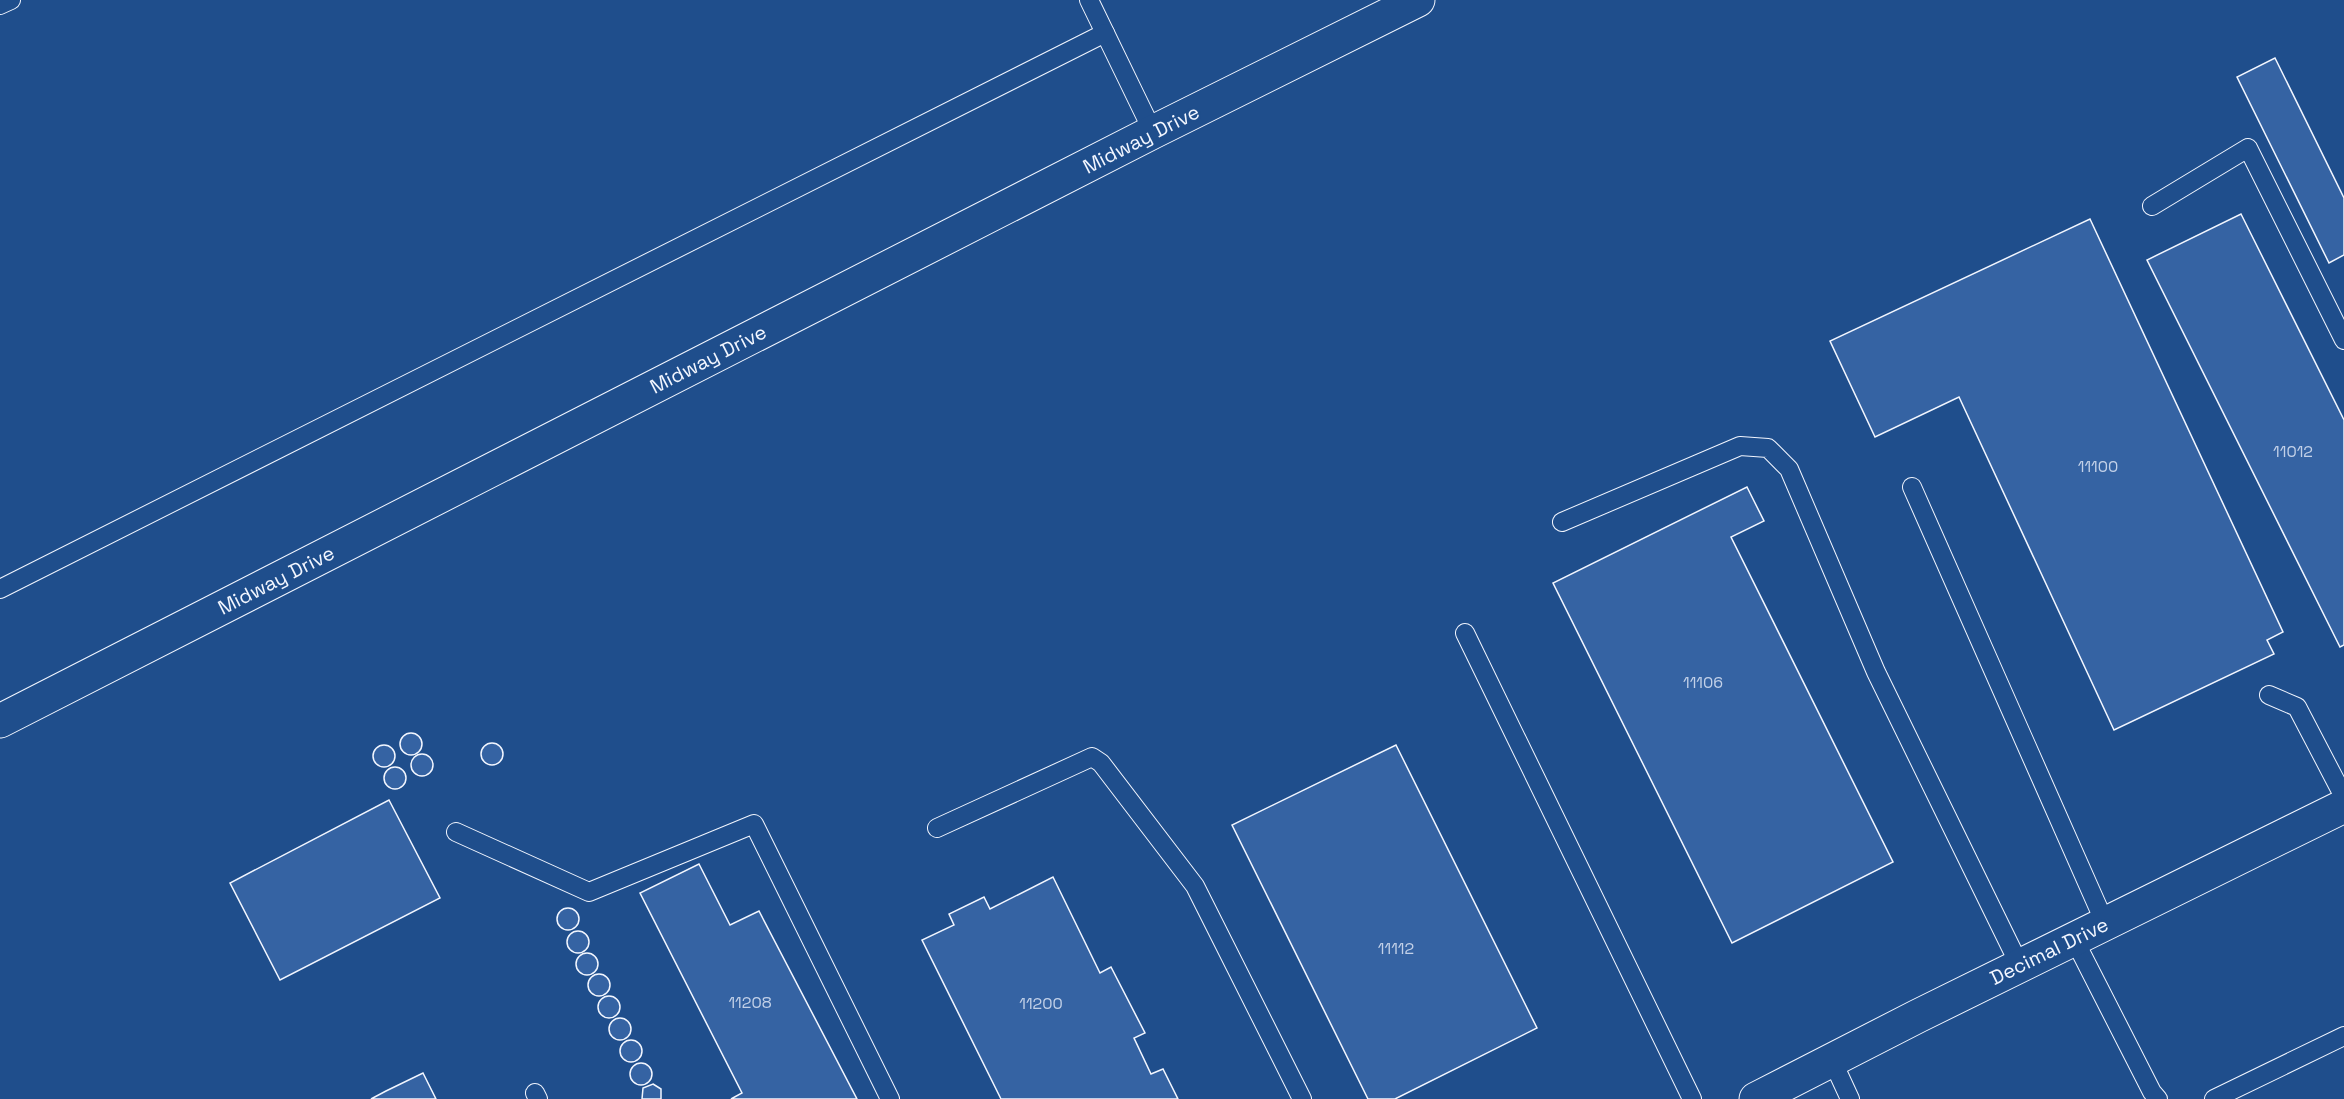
<svg xmlns="http://www.w3.org/2000/svg" width="2344" height="1099" viewBox="0 0 2344 1099" font-family="'Space Grotesk',sans-serif">
<rect width="100%" height="100%" fill="#1f4e8c"/>
<g fill="#3563a3" stroke="#f2f6ff" stroke-width="1.5">
<polygon points="2275,58 2344,198 2344,255 2329,263 2237,77"/>
<polygon points="2241,214 2344,420 2344,645 2340,647 2147,260"/>
<polygon points="2090,219 2283,632 2267,640 2274,654 2114,730 1959,397 1875,437 1830,341"/>
<polygon points="1747,487 1764,521 1731,537 1893,862 1732,943 1553,583"/>
<circle cx="411" cy="744" r="11"/>
<circle cx="492" cy="754" r="11"/>
<polygon points="1396,745 1537,1028 1395,1099 1368,1099 1232,825"/>
<circle cx="384" cy="756" r="11"/>
<circle cx="422" cy="765" r="11"/>
<circle cx="395" cy="778" r="11"/>
<polygon points="389,800 440,898 280,980 230,883"/>
<polygon points="699,864 730,925 759,911 857,1099 731,1099 742,1093 640,893"/>
<polygon points="1053,877 1100,973 1111,967 1145,1033 1134,1038 1151,1074 1163,1069 1178,1099 1001,1099 922,940 954,925 949,914 984,897 990,909"/>
<circle cx="568" cy="919" r="11"/>
<circle cx="578" cy="942" r="11"/>
<circle cx="587" cy="964" r="11"/>
<circle cx="599" cy="985" r="11"/>
<circle cx="609" cy="1007" r="11"/>
<circle cx="620" cy="1029" r="11"/>
<circle cx="631" cy="1051" r="11"/>
<circle cx="641" cy="1074" r="11"/>
<polygon points="423,1073 436,1099 371,1099 386,1091"/>
<polygon points="653,1084 661,1089 661,1099 642,1099 643,1088"/>
</g>
<g fill="none" stroke-linecap="round" stroke-linejoin="round">
<g stroke="#f2f6ff" stroke-width="20">
<g id="service">
<polyline points="1089,0 1153,132"/>
<polyline points="0,5 11,0"/>
<polyline points="2152,206 2248,148 2344,340"/>
<polyline points="1912,487 2105,923"/>
<polyline points="1562,522 1740,446 1768,448 1789,469 1876,672 2020,966"/>
<polyline points="0,589 1105,33"/>
<polyline points="1465,633 1692,1099"/>
<polyline points="2269,695 2297,707 2344,797"/>
<polyline points="937,828 1092,757 1101,763 1195,886 1302,1099"/>
<polyline points="456,832 589,892 754,824 890,1099"/>
<polyline points="2074,939 2152,1092 2158,1099"/>
<polyline points="1832,1060 1850,1099"/>
<polyline points="535,1093 538,1099"/>
<polyline points="2214,1099 2344,1036"/>
</g>
</g>
<g stroke="#f2f6ff" stroke-width="35">
<g id="minor">
<polyline points="0,721 1153,132 1418,0"/>
<polyline points="1756,1099 1918,1016 2344,806"/>
</g>
</g>
<use href="#service" stroke="#1f4e8c" stroke-width="18"/>
<use href="#minor" stroke="#1f4e8c" stroke-width="33"/>
</g>
<g text-anchor="middle" dominant-baseline="central" stroke-width="4.5" stroke-linejoin="round" paint-order="stroke">
<g font-size="16" fill="#c3d1e8">
<text x="2293" y="451">11012</text>
<text x="2098" y="466">11100</text>
<text x="1703" y="682">11106</text>
<text x="1396" y="948">11112</text>
<text x="750" y="1002">11208</text>
<text x="1041" y="1003">11200</text>
</g>
<g font-size="20" fill="#f2f6ff" stroke="#1f4e8c">
<text transform="translate(1141 139) rotate(-27)">Midway Drive</text>
<text transform="translate(708 359) rotate(-27)">Midway Drive</text>
<text transform="translate(276 580) rotate(-27)">Midway Drive</text>
<text transform="translate(2049 951) rotate(-26)">Decimal Drive</text>
</g>
</g>
</svg>
